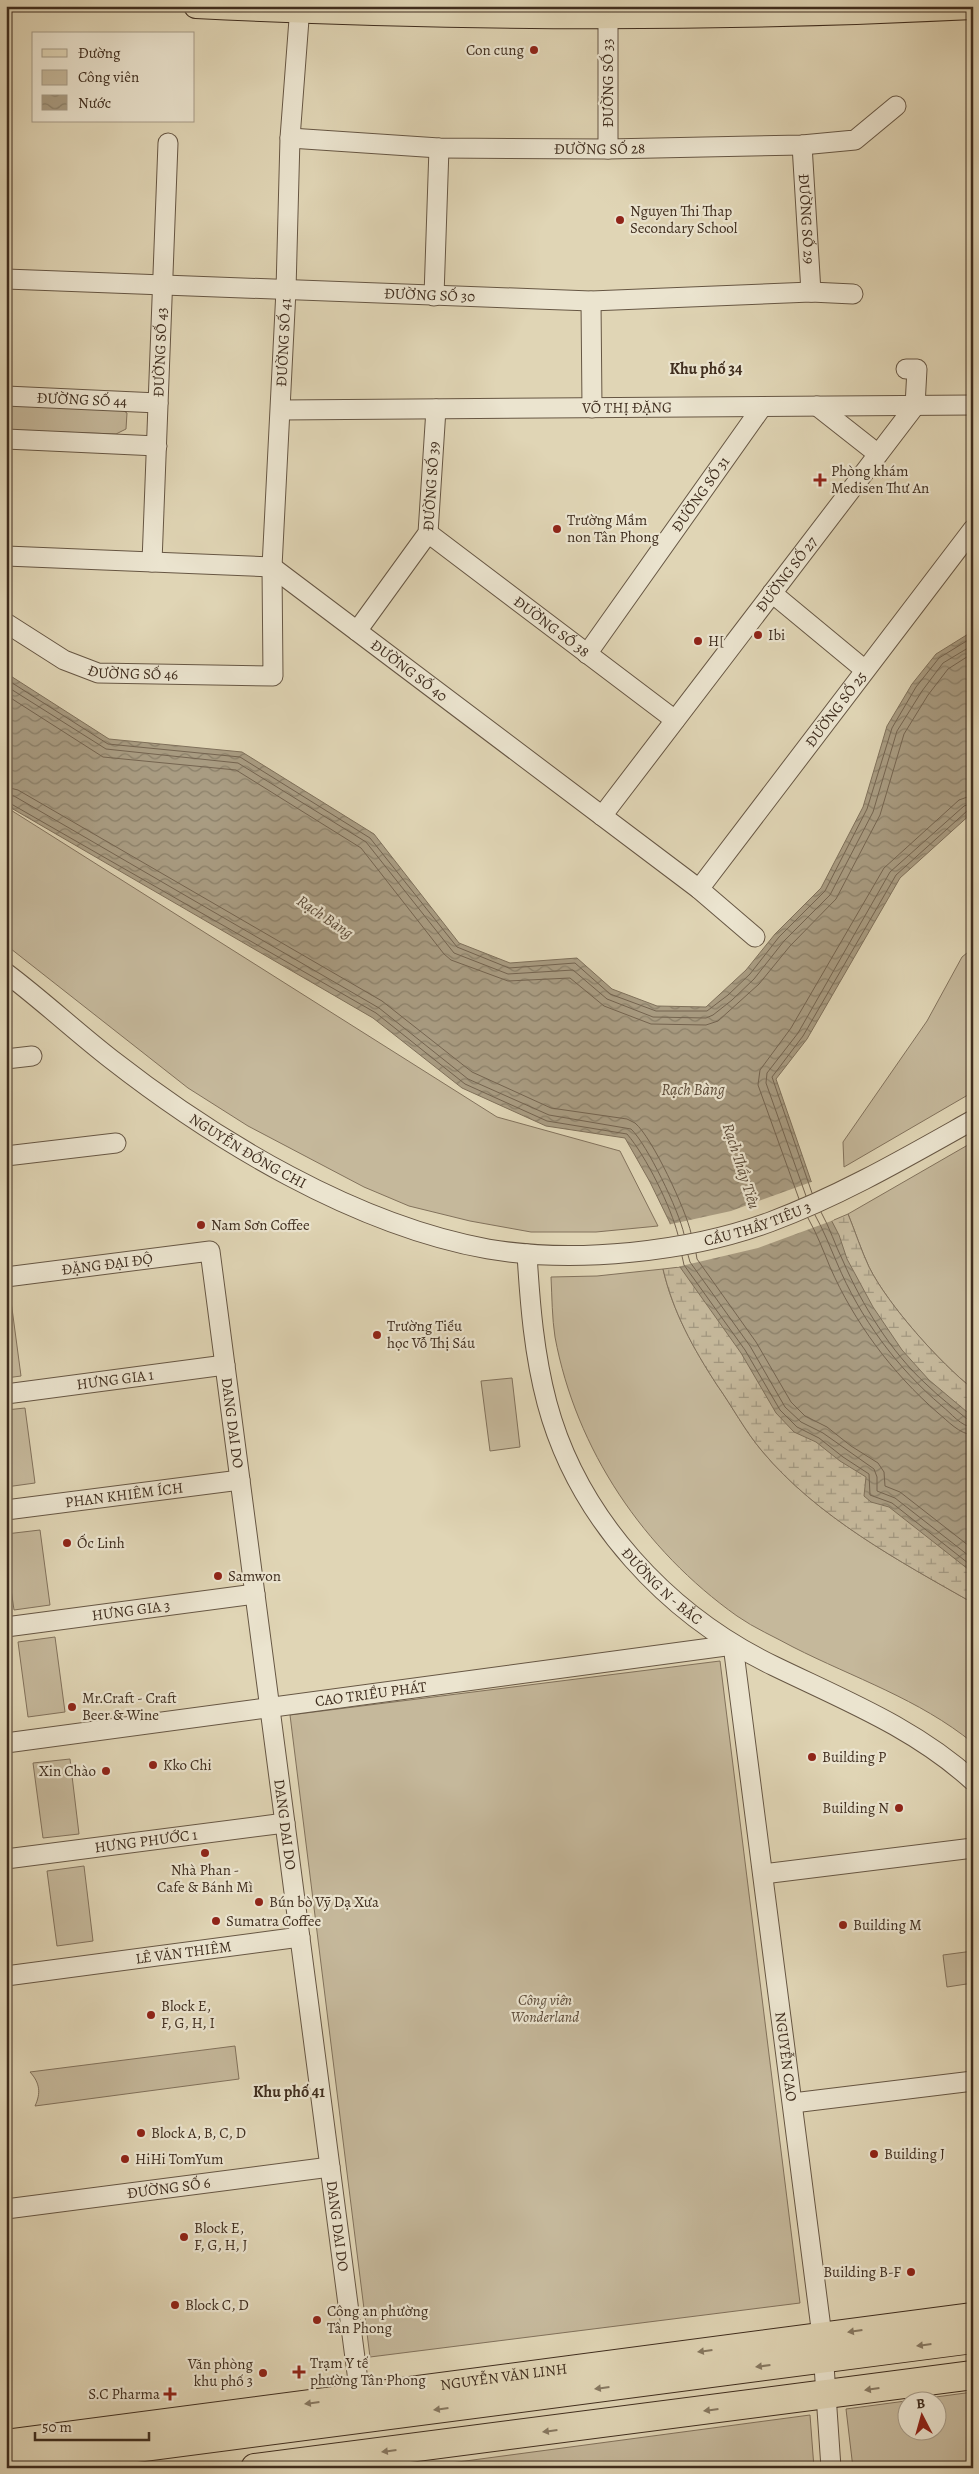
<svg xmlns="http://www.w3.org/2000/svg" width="979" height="2474" viewBox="0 0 979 2474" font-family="Alegreya,serif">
<defs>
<pattern id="wetland-marsh" width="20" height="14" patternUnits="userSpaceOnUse" patternTransform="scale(1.25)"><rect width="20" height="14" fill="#c5b89b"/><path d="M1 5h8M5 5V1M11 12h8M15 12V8" fill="none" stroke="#a1967e"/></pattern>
<pattern id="water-waves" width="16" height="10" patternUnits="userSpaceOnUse" patternTransform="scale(1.25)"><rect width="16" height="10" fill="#a99c82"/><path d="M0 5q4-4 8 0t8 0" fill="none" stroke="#8b806a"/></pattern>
</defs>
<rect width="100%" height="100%" fill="#e0d5b5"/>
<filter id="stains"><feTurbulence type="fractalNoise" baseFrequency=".004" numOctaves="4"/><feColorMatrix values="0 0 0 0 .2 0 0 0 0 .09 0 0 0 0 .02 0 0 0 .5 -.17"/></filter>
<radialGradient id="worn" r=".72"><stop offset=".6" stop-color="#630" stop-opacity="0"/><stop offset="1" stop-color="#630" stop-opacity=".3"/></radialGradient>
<g fill="#c5b89b" stroke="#82725c" fill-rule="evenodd">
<polygon points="6,401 116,406 127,413 126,429 116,434 6,430"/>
<polygon points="6,807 497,1117 620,1151 658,1226 596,1232 531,1232 470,1221 409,1206 364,1187 248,1126 188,1088 6,945"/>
<polygon points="973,948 973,1092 844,1167 843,1142 927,1021 962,957"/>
<path d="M973,1142v247c-33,-26 -85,-84 -104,-122 -8,-17 -14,-36 -21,-53z"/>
<path d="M663,1269c10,43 30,79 54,116 15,21 28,46 45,66 55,66 137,110 211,152v140c-54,-44 -119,-65 -180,-96 -18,-10 -39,-19 -56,-31 -93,-66 -161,-166 -182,-279 -3,-19 -3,-40 -4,-60l46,-1z"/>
<polygon points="11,1301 21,1376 6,1378 6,1302"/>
<polygon points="512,1378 520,1447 490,1451 481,1381"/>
<polygon points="25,1408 35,1483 6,1487 6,1410"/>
<polygon points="40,1530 50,1605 14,1610 6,1554 6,1534"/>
<polygon points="55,1637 65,1712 28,1717 18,1642"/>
<polygon points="720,1661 800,2303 370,2357 290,1715"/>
<polygon points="70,1759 79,1834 43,1838 33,1763"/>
<polygon points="84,1866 93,1941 57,1946 47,1871"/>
<polygon points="973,1951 973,1983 947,1987 943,1955"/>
<path d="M235,2046l4,33 -204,27c6,-13 5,-23 -5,-34z"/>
<path d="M973,2392v76h-120l-7,-59zM906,2402h30v30h-30z"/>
<polygon points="810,2415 814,2468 413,2468"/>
</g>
<g fill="url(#wetland-marsh)" stroke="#82725c">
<path d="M848,1214c7,17 13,36 21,53 19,38 71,96 104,122v57l-165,-215z"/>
<path d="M680,1267l293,260v76c-74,-42 -156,-86 -211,-152 -17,-20 -30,-45 -45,-66 -24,-37 -44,-73 -54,-116z"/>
</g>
<polygon fill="url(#water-waves)" stroke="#7f705a" points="973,631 973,812 900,878 807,1039 776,1079 811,1181 839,1235 847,1259 873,1307 902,1350 929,1380 973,1417 973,1573 889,1507 871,1502 864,1496 866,1477 840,1461 816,1442 794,1432 776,1413 741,1353 680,1267 670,1223 650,1182 625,1138 546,1126 462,1088 373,1018 6,805 6,673 109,739 242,752 374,834 459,943 510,963 577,958 612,989 657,1006 706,1007 746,970 775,934 821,888 863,807 887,726 912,684 936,654"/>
<polygon fill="#e0d5b5" points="814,1181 834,1220 758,1248 677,1267 667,1225 731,1211"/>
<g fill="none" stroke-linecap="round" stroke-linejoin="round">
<g stroke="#746450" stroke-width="1">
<polyline points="6,679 108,744 240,757 370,838 457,947 509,968 575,963 610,994 656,1011 707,1011 728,995 750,974 779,937 825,891 867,809 892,728 916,687 939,658 973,637"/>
<polyline points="6,686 106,749 238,763 366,842 454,953 508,974 573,970 607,999 653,1017 706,1018 713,1015 732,1000 754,979 784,941 830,895 873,812 897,731 922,691 943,663 973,645"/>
<polyline points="6,695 103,757 236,770 361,848 444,954 451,960 508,981 570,978 604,1006 651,1024 706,1025 718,1021 759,984 790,946 836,899 880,815 904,734 928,695 948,669 973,653"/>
<path d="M6,787l12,3 364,211 90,71 79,36 76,11 8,4c17,14 51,87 56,110"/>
<path d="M6,795l8,1 365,212 89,71 81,36 82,14c16,15 48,82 53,105"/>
<path d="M6,801l370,212 89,71 82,37 80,13c19,22 44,73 51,101"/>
<polyline points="812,1193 772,1077 803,1036 896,875 967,811 973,809"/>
<polyline points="806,1196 766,1083 767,1073 798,1033 890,872 964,806 973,803"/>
<polyline points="799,1199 758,1085 760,1070 791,1028 884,868 959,800 973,795"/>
<path d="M821,1212c9,16 14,33 22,49 19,44 48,91 83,123 13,13 28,24 41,35l6,2"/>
<path d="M815,1215c9,16 15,32 22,48 23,55 60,105 105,143 9,7 19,21 31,21"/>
<path d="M808,1218c9,16 15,32 22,49 24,55 62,106 108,146 10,8 21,21 35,22"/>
<polyline points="696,1253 697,1259 756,1342 791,1402 805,1416 827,1427 851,1446 878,1463 884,1472 885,1486 900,1492 973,1549"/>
<polyline points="688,1255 690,1262 750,1346 785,1407 801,1422 823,1433 874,1469 877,1477 877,1491 895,1498 973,1559"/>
<polyline points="682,1256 684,1265 745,1350 780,1410 797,1427 819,1438 843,1457 869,1474 870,1495 892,1503 973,1567"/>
</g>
<g stroke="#675744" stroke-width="21">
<g id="minor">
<polyline points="608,17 608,149"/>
<path id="s1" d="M290,138l149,10 169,1 194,-4 53,-5 41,-34"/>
<path id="s2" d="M802,145l9,147"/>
<path id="s3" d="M6,279l585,22 220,-9 42,2"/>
<polyline points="434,296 439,148"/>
<polyline points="591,301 592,408"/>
<path id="s4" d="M6,396l152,7"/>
<polyline points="817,406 878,454"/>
<path id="s5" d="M281,410l692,-5"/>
<polyline points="6,439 157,446"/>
<path id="s6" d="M428,533l247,187"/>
<path id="s7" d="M6,556l266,11 427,322 56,48"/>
<path id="s8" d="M152,562l16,-419"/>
<polyline points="772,593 865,670"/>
<path id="s9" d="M6,623l58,37 34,13 175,3 -1,-109 14,-277 4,-152 10,-132"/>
<path id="s10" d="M357,631l71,-98 8,-124"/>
<path id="s11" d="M587,654l175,-247"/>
<path id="s12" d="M602,816l313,-410 2,-37h-11"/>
<path id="s13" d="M699,889l274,-360"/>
<path id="s14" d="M6,973c36,27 69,58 105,86 105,82 244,166 377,190 87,15 200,3 282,-27 72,-27 137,-65 203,-102"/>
<polyline points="6,1059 32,1056"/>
<polyline points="6,1156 116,1143"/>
<path id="s15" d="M527,1254c3,50 7,100 20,149 31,116 121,212 227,263 70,34 141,62 199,115"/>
<path id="s16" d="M6,1277l204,-26 150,1145"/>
<path id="s17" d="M6,1394l219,-29"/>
<path id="s18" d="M6,1510l234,-30"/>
<path id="s19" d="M6,1627l249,-33"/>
<path id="s20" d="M733,1645l89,691 9,132"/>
<path id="s21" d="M6,1743l727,-98"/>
<path id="s22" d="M6,1859l279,-36"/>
<polyline points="763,1874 973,1848"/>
<path id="s23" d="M6,1976l294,-39"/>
<polyline points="793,2103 973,2081"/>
<path id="s24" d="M6,2209l324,-42"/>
</g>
</g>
<g stroke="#3f2d1e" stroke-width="26">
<g id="major">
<path d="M196,6c259,13 518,14 777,1"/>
<path id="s25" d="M6,2442l967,-127"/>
</g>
</g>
<g stroke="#3f2d1e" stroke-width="30">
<g id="highway">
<polyline points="6,2465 973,2339"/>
<polyline points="255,2468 973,2375"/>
</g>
</g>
<use href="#minor" stroke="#ebe4cf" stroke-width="19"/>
<use href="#major" stroke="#e0d5b5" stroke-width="24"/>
<use href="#highway" stroke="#e0d5b5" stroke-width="28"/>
</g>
<defs><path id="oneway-solid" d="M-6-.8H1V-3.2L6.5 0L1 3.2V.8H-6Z" transform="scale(1.25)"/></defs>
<g fill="#877962">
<use href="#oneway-solid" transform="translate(855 2331) rotate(172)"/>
<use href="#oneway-solid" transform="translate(924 2345) rotate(173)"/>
<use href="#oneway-solid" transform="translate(705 2351) rotate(173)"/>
<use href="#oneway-solid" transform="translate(763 2366) rotate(173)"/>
<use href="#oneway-solid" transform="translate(602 2388) rotate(173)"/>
<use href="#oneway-solid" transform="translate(872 2389) rotate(172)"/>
<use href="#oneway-solid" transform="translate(312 2403) rotate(173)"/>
<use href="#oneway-solid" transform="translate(441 2409) rotate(173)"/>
<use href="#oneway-solid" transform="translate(711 2410) rotate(173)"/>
<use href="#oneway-solid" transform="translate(550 2431) rotate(173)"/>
<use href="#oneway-solid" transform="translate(389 2451) rotate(173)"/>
</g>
<g fill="#8f2418" stroke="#ebe4cf" stroke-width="2">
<circle cx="534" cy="50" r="5"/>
<circle cx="620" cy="220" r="5"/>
<path d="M817.5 472.5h5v5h5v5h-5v5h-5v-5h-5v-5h5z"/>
<circle cx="557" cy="529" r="5"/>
<circle cx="758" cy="635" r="5"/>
<circle cx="698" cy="641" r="5"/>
<circle cx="201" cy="1225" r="5"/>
<circle cx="377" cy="1335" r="5"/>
<circle cx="67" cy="1543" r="5"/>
<circle cx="218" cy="1576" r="5"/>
<circle cx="72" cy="1707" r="5"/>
<circle cx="812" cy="1757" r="5"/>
<circle cx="153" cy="1765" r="5"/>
<circle cx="106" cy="1771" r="5"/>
<circle cx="899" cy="1808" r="5"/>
<circle cx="205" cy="1853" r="5"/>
<circle cx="259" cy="1902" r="5"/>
<circle cx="216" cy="1921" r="5"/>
<circle cx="843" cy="1925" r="5"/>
<circle cx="151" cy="2015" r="5"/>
<circle cx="141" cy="2133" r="5"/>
<circle cx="874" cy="2154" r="5"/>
<circle cx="125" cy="2159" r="5"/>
<circle cx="184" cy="2237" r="5"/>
<circle cx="911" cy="2272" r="5"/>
<circle cx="175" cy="2305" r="5"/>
<circle cx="317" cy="2320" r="5"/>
<path d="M296.5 2364.5h5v5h5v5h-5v5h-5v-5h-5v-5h5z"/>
<circle cx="263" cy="2373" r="5"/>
<path d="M167.5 2386.5h5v5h5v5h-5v5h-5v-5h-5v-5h5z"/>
</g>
<g text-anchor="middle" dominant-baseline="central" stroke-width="4.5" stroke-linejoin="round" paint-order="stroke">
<g font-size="15" fill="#3f2d1e" stroke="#ebe4cf" text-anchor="start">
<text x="524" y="50" text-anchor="end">Con cung</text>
<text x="630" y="211">Nguyen Thi Thap<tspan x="630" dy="17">Secondary School</tspan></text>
<text x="831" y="471">Phòng khám<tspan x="831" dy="17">Medisen Thư An</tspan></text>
<text x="567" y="520">Trường Mầm<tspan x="567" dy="17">non Tân Phong</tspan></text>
<text x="768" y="635">Ibi</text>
<text x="708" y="641">H[</text>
<text x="211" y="1225">Nam Sơn Coffee</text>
<text x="387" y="1326">Trường Tiểu<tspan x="387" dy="17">học Vỗ Thị Sáu</tspan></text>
<text x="77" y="1543">Ốc Linh</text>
<text x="228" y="1576">Samwon</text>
<text x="82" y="1698">Mr.Craft - Craft<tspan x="82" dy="17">Beer &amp; Wine</tspan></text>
<text x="822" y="1757">Building P</text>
<text x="163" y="1765">Kko Chi</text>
<text x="96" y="1771" text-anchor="end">Xin Chào</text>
<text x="889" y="1808" text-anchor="end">Building N</text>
<text x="205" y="1870" text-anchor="middle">Nhà Phan -<tspan x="205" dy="17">Cafe &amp; Bánh Mì</tspan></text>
<text x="269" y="1902">Bún bò Vỹ Dạ Xưa</text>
<text x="226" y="1921">Sumatra Coffee</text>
<text x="853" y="1925">Building M</text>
<text x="161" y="2006">Block E,<tspan x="161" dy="17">F, G, H, I</tspan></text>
<text x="151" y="2133">Block A, B, C, D</text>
<text x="884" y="2154">Building J</text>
<text x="135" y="2159">HiHi TomYum</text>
<text x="194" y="2228">Block E,<tspan x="194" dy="17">F, G, H, J</tspan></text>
<text x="901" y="2272" text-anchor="end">Building B-F</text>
<text x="185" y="2305">Block C, D</text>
<text x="327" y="2311">Công an phường<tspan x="327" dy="17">Tân Phong</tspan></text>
<text x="310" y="2363">Trạm Y tế<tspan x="310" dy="17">phường Tân Phong</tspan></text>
<text x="253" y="2364" text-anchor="end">Văn phòng<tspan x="253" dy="17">khu phố 3</tspan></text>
<text x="160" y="2394" text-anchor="end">S.C Pharma</text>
</g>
<g font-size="15" fill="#3f2d1e" stroke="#ebe4cf">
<text transform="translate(608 83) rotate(-90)">ĐƯỜNG SỐ 33</text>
<text stroke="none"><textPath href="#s1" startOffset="310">ĐƯỜNG SỐ 28</textPath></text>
<text stroke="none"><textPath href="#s2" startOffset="74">ĐƯỜNG SỐ 29</textPath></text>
<text stroke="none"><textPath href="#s3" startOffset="424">ĐƯỜNG SỐ 30</textPath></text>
<text stroke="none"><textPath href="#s9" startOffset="614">ĐƯỜNG SỐ 41</textPath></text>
<text stroke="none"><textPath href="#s8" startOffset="210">ĐƯỜNG SỐ 43</textPath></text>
<text stroke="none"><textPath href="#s4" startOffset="76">ĐƯỜNG SỐ 44</textPath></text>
<text stroke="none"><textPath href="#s5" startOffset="346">VÕ THỊ ĐẶNG</textPath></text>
<text stroke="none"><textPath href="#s10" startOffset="168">ĐƯỜNG SỐ 39</textPath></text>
<text stroke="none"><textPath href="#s11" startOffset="196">ĐƯỜNG SỐ 31</textPath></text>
<text stroke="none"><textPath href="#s12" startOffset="304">ĐƯỜNG SỐ 27</textPath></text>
<text stroke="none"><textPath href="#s6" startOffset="155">ĐƯỜNG SỐ 38</textPath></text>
<text stroke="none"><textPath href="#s7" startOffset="438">ĐƯỜNG SỐ 40</textPath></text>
<text stroke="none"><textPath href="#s9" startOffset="140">ĐƯỜNG SỐ 46</textPath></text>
<text stroke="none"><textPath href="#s13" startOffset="226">ĐƯỜNG SỐ 25</textPath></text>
<text stroke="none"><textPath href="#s14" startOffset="301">NGUYỄN ĐỔNG CHI</textPath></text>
<text stroke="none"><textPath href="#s14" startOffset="835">CẦU THẦY TIÊU 3</textPath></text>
<text stroke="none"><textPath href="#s16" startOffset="102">ĐẶNG ĐẠI ĐỘ</textPath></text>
<text stroke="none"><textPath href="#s17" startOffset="110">HƯNG GIA 1</textPath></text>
<text stroke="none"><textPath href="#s16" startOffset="379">DANG DAI DO</textPath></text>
<text stroke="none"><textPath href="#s18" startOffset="119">PHAN KHIÊM ÍCH</textPath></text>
<text stroke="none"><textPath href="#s15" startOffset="370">ĐƯỜNG N - BẮC</textPath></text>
<text stroke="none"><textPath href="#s19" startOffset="126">HƯNG GIA 3</textPath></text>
<text stroke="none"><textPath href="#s21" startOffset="368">CAO TRIỀU PHÁT</textPath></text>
<text stroke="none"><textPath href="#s16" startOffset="784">DANG DAI DO</textPath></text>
<text stroke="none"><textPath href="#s22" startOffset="141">HƯNG PHƯỚC 1</textPath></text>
<text stroke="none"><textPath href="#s23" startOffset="179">LÊ VĂN THIÊM</textPath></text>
<text stroke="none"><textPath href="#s20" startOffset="415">NGUYỄN CAO</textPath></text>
<text stroke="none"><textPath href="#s24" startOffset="164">ĐƯỜNG SỐ 6</textPath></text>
<text stroke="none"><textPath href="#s16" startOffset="1189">DANG DAI DO</textPath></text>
<text stroke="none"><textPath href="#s25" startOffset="502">NGUYỄN VĂN LINH</textPath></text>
</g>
<g font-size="15" font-style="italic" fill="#5a4937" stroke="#ebe4cf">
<text x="545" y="2000">Công viên<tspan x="545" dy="17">Wonderland</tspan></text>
</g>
<g font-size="16" font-weight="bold" fill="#3f2d1e" stroke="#ebe4cf">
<text x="706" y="369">Khu phố 34</text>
<text x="289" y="2092">Khu phố 41</text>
</g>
<g font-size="16" font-style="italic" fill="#5a4937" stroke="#ebe4cf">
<text transform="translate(325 917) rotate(34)">Rạch Bàng</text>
<text x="693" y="1090">Rạch Bàng</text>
<text transform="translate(741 1166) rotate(72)">Rạch Thầy Tiêu</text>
</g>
</g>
<rect width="979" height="2474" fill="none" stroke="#e0d5b5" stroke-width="25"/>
<rect x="8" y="8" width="964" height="2459" fill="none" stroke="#3f2d1e" stroke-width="2.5"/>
<rect x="12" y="12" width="954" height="2449" fill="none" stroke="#3f2d1e"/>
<rect x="32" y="32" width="162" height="90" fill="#ebe4cf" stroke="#a69b88"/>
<rect x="42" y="49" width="25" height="8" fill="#e0d5b5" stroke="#a69b88"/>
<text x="78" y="58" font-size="15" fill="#3f2d1e">Đường</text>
<rect x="42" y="70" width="25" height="15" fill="#c5b89b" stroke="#a69b88"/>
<text x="78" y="82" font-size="15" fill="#3f2d1e">Công viên</text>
<rect x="42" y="95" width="25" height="15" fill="url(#water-waves)" stroke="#a69b88"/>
<text x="78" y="108" font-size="15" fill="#3f2d1e">Nước</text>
<g transform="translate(922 2416) rotate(354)"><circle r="24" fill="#ebe4cf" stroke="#a69b88"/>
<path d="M0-4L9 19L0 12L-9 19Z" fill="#8f2418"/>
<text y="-8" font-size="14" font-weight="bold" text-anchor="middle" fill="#3f2d1e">B</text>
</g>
<path d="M35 2432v8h114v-8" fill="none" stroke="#3f2d1e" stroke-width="2.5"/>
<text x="42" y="2432" font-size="15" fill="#3f2d1e" stroke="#ebe4cf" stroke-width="4" paint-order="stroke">50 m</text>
<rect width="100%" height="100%" filter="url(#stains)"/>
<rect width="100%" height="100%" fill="url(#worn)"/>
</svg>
